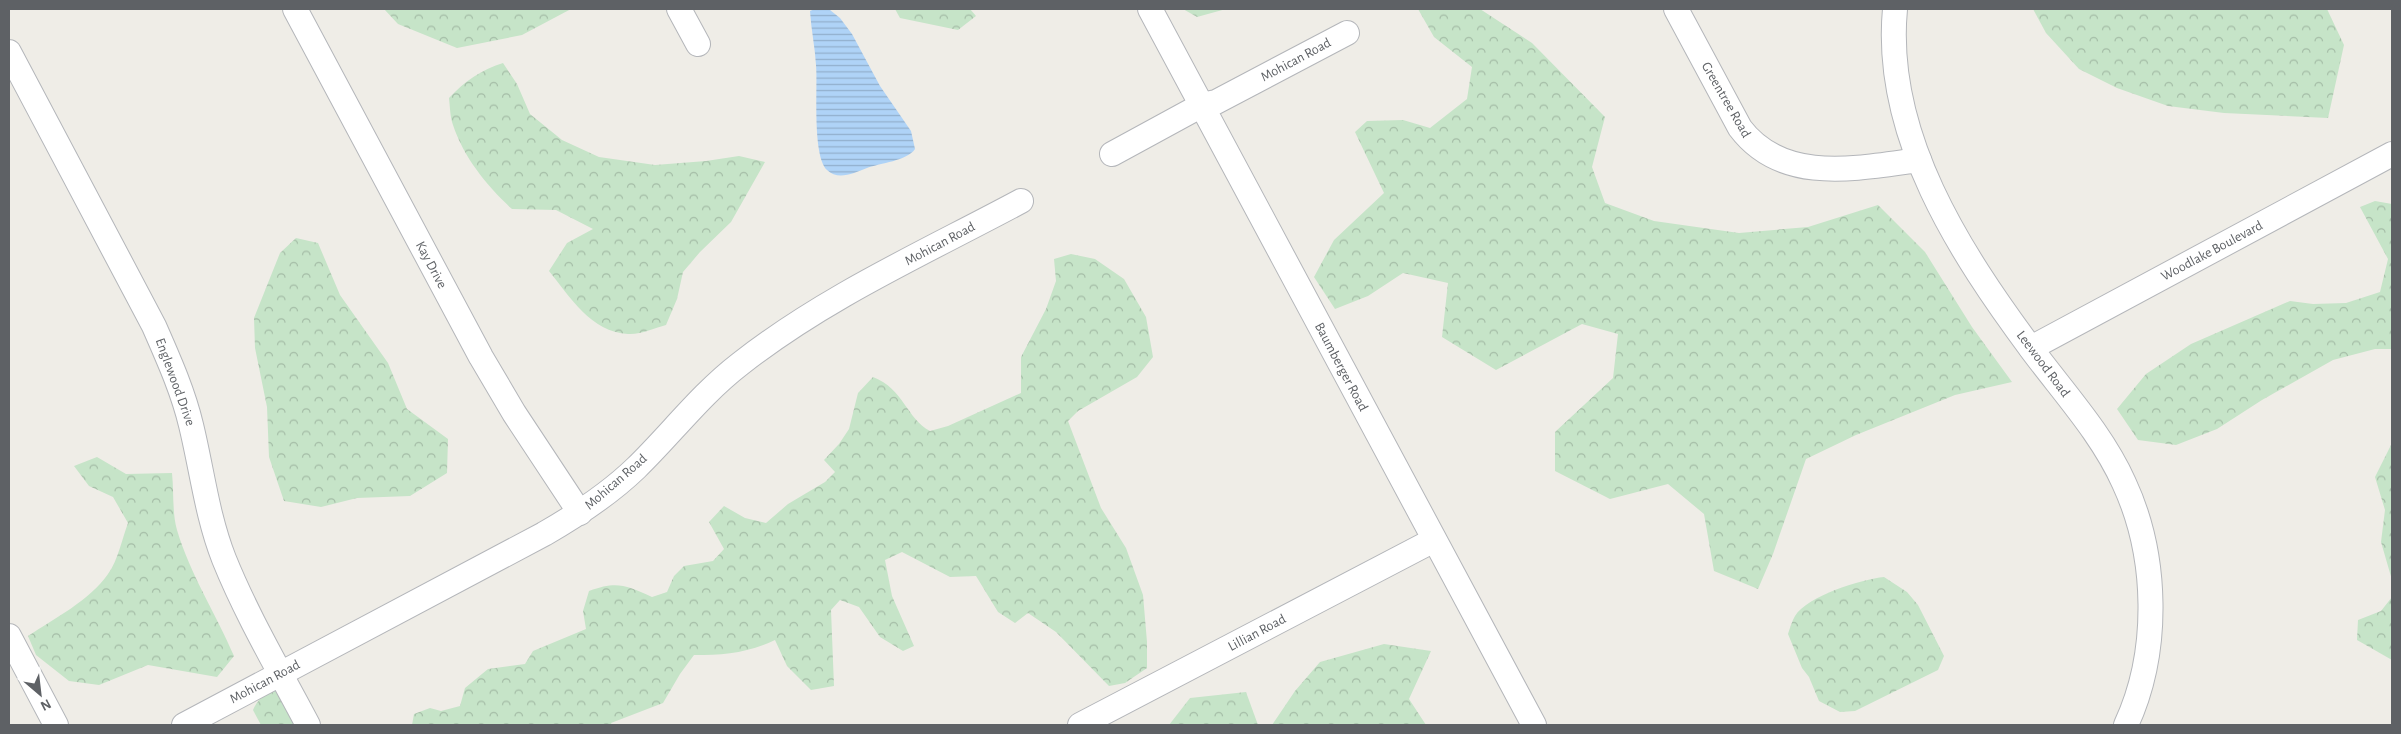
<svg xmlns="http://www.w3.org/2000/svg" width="2401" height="734" viewBox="0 0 2401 734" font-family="'Alegreya Sans',sans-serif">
<defs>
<pattern id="forest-crowns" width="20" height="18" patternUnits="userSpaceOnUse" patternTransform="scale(1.25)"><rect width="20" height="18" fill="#c6e4c8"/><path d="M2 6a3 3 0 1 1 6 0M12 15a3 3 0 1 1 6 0" fill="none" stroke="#a4bca6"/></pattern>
<pattern id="water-rules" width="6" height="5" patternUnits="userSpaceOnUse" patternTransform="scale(1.25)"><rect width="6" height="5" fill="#afd3f7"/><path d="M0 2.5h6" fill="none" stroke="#92afcc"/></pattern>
</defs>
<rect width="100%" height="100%" fill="#efede7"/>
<g fill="url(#forest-crowns)">
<polygon points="384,9 571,9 522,35 457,48 398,24"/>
<polygon points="895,9 970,9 976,16 958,30 900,18"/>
<polygon points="1183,9 1226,9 1197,17"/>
<polygon points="1418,9 1480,9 1532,43 1605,117 1592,167 1605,203 1654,221 1739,233 1808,227 1878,205 1925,252 1972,327 2012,382 1955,395 1856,435 1806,459 1773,554 1758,589 1714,571 1704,514 1668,484 1610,499 1555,471 1555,432 1613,378 1618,334 1582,324 1496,370 1442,337 1448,283 1403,273 1368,296 1335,309 1314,277 1334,240 1384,193 1355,132 1367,121 1403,120 1430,128 1467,99 1472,67 1434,37"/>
<polygon points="2033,9 2327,9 2344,45 2328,118 2224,113 2168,106 2117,88 2079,69 2046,33"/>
<path d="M503,63l14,21 13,30 32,26 37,17 56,8 51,-4 33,-5 26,6 -34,60 -31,30 -17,20 -6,27 -11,26c-11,3 -26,10 -38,9 -37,-2 -58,-37 -79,-63l18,-28 26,-14 -37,-19 -44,-1c-25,-23 -48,-51 -59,-84 -3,-8 -3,-19 -4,-27 16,-17 32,-28 54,-35z"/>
<polygon points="2375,201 2392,204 2392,349 2375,349 2333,360 2262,400 2217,429 2176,445 2138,440 2117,409 2146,374 2191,344 2290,301 2313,304 2346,303 2380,292 2388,259 2360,207"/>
<polygon points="296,238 318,243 340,295 388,363 407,409 448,439 447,473 410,496 357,498 321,507 284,501 269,457 267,407 255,348 254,318 280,253"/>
<path d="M1071,254l24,5 29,20 22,38 7,40 -16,20 -59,34 -10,10 33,87 25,40 17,47 4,47v26l-22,15 -16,3 -53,-54 -28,-19 -13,10 -17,-11 -22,-36 -26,1 -48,-25 -17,8 7,36 22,50 -11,5 -23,-14 -21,-30 -19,-7 -9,10 3,76 -23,4 -24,-24 -12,-26c-28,13 -51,15 -81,15l-14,19 -17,29 -52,20 1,2h-200l2,-11 16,-6 11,3 19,-5 5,-18 23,-19 37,-5 8,-13 53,-22 -3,-18 6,-20c28,-10 36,-6 63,6l15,-5 7,-16 10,-10 29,-5 11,-12 -15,-27 15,-16 21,12 21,5 22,-19 37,-22 10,-10 -11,-12 15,-16 10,-15 9,-36 15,-16c31,12 33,41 57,54l18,-5 73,-33v-36l25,-48 10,-28 -2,-22z"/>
<polygon points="2392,443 2392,580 2381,542 2385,510 2375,477"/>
<path d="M97,457l29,17 46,-1c2,18 0,40 5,57 13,44 39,84 57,126l-17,21 -69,-12 -49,20 -30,-4 -33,-26 -8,-19c27,-18 61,-35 80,-62 10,-14 14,-35 20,-51l-15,-26 -24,-11 -15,-20z"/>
<path d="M1884,577l23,15 11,13 26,51 -6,14 -83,41 -15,1 -21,-11 -10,-24 -7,-9 -14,-34c2,-6 4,-13 7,-18 12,-20 67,-37 89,-39z"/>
<polygon points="2392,597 2392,660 2357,640 2358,620 2381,611"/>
<polygon points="1384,644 1431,651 1409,699 1426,725 1272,725 1295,691 1320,662"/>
<path d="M282,688l18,37h-39l-8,-15c5,-12 16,-21 29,-22z"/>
<polygon points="1246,692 1258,725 1169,725 1190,698"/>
</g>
<path fill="url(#water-rules)" d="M815,9l15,1 10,8 12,16 28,52 31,45 4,18c-8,12 -35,14 -48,19 -13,5 -29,13 -40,2 -15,-15 -9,-83 -11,-105 -1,-18 -5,-36 -6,-54z"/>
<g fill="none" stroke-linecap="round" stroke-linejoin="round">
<g stroke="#b4b6ba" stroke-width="26">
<g id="minor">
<polyline points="295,9 481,357 514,413 580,513"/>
<polyline points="679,9 698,44"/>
<polyline points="1150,9 1534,725"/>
<path d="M1676,9l64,119c43,57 118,40 179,32"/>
<path d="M1895,9c-12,126 65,244 137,341 32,43 70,84 92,133 34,73 36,169 2,242"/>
<path d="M9,52l145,274c14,32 29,65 37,99 11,45 16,91 33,134 23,57 55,111 84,166"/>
<polyline points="1112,154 1202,105 1216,102 1347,33"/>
<polyline points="2031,348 2392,154"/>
<polyline points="9,636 56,725"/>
<path d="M184,725l360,-191c33,-19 64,-39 92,-66 35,-34 65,-74 104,-104 85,-67 186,-112 281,-163"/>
<polyline points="1080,725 1434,540"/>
</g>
</g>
<use href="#minor" stroke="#fff" stroke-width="24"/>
</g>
<g text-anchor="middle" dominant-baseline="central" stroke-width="4" stroke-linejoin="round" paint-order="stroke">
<g font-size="14" fill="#5e6165" stroke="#fff">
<text transform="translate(1296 60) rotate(-28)">Mohican Road</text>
<text transform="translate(1726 100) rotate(60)">Greentree Road</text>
<text transform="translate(940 244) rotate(-28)">Mohican Road</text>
<text transform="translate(2212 251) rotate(-28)">Woodlake Boulevard</text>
<text transform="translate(431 265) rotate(62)">Kay Drive</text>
<text transform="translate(2043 364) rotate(53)">Leewood Road</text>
<text transform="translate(1341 367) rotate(62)">Baumberger Road</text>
<text transform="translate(175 382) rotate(70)">Englewood Drive</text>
<text transform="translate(616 482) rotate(-41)">Mohican Road</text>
<text transform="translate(1257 633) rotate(-28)">Lillian Road</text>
<text transform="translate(265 682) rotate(-28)">Mohican Road</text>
</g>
</g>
<rect width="2401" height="734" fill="none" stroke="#5e6165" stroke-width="20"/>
<g transform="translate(40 694) rotate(152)" stroke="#ffffff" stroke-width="4" paint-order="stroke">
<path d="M0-4L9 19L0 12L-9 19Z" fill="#5e6165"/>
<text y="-8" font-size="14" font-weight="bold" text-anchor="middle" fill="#5e6165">N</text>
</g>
</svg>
